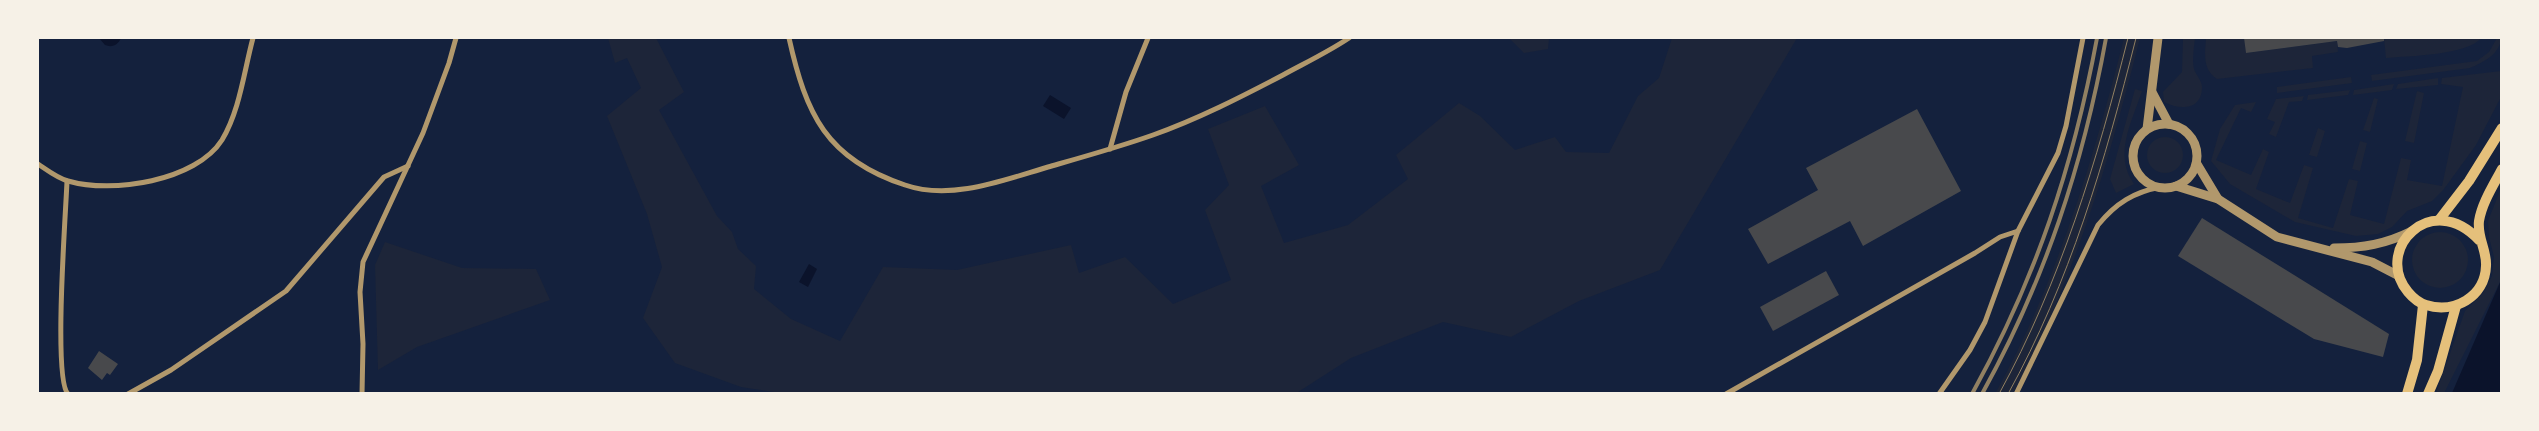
<svg xmlns="http://www.w3.org/2000/svg" width="2539" height="431" viewBox="0 0 2539 431" font-family="Manrope,sans-serif">
<rect width="100%" height="100%" fill="#14213d"/>
<g fill="#1d2539">
<polygon points="608,38 656,38 684,92 659,110 717,216 732,232 738,249 756,266 754,289 791,319 840,341 883,267 957,270 1071,245 1079,273 1125,257 1173,304 1231,280 1205,210 1229,185 1208,129 1265,106 1299,165 1261,186 1284,243 1348,225 1408,179 1396,155 1459,103 1480,116 1515,150 1555,137 1566,152 1609,153 1638,96 1659,78 1672,38 1797,38 1660,270 1579,301 1511,337 1443,322 1351,358 1295,394 788,394 741,387 675,363 643,318 662,267 647,214 607,116 641,88 627,58 615,63"/>
<polygon points="1509,38 1549,38 1548,49 1524,53"/>
<path d="M2124,38h16c-31,123 -66,244 -127,355l-18,1c62,-112 98,-233 129,-356z"/>
<path d="M2183,38h12c-1,9 -3,22 -1,31 2,6 8,12 8,18 0,24 -23,23 -38,15l-1,-10 19,-20z"/>
<path d="M2206,38h38l2,15 91,-12 1,11 -26,4 1,12 -96,11c-15,-10 -12,-25 -11,-41z"/>
<path d="M2384,38h97c-13,17 -72,18 -95,20z"/>
<path d="M2497,38h4c-1,16 -17,24 -31,30l-98,13 -1,-6 106,-14 12,-9z"/>
<polygon points="2501,71 2501,97 2476,145 2444,189 2432,201 2407,211 2392,227 2378,234 2356,236 2295,222 2230,184 2211,161 2220,129 2235,105 2256,102 2251,112 2241,108 2216,160 2251,175 2263,149 2269,152 2256,189 2290,203 2304,165 2313,168 2298,218 2333,228 2349,179 2358,181 2350,215 2384,224 2401,158 2411,160 2407,180 2442,186 2463,87 2441,84 2442,78"/>
<polygon points="2351,77 2352,83 2277,93 2277,87"/>
<polygon points="2438,78 2438,85 2396,89 2398,84"/>
<polygon points="2394,84 2392,90 2353,95 2354,90"/>
<path d="M2135,89l7,2c-10,31 -29,63 -8,93l-18,9 -6,-14z"/>
<polygon points="2350,90 2348,95 2307,100 2308,95"/>
<polygon points="2417,91 2424,93 2414,143 2405,141"/>
<polygon points="2304,96 2302,101 2289,102 2276,137 2269,134 2275,122 2267,119 2276,99"/>
<polygon points="2374,98 2378,99 2370,132 2363,130"/>
<polygon points="2318,128 2325,131 2317,157 2309,155"/>
<circle cx="2165" cy="155" r="18"/>
<polygon points="2360,141 2367,143 2360,171 2352,169"/>
<polygon points="2501,188 2501,280 2444,393 2436,393 2465,311 2483,293 2492,276 2494,257 2489,237 2488,221"/>
<circle cx="2440" cy="260" r="28"/>
<polygon points="385,242 462,268 536,269 550,300 417,347 378,370 375,265"/>
</g>
<g fill="#0b132b">
<path d="M99,38h22c-3,7 -9,10 -16,7z"/>
<polygon points="1050,95 1071,108 1064,119 1043,106"/>
<polygon points="809,264 817,269 808,287 799,282"/>
<polygon points="2501,280 2501,393 2452,393"/>
</g>
<g fill="#48494c">
<polygon points="2244,38 2384,38 2384,41 2347,48 2338,47 2337,41 2246,53"/>
<polygon points="1917,109 1961,191 1863,246 1850,221 1768,264 1748,229 1818,190 1806,168"/>
<polygon points="2202,218 2389,334 2383,357 2314,339 2178,256"/>
<polygon points="1826,271 1839,295 1773,331 1760,307"/>
<polygon points="99,351 118,364 110,375 107,373 102,380 88,368"/>
</g>
<g fill="none" stroke-linecap="round" stroke-linejoin="round">
<g stroke="#b1986c" stroke-width="5">
<path d="M789,38c17,76 37,121 116,147 46,16 99,-5 143,-18 35,-10 71,-20 105,-32 45,-16 88,-38 130,-60 22,-12 45,-23 66,-37"/>
<polyline points="1110,149 1126,92 1148,38"/>
<path d="M38,164c9,6 19,14 30,17 44,13 128,0 154,-41 18,-30 22,-69 31,-102"/>
<path d="M67,181c-1,30 -14,198 1,213"/>
<polyline points="128,394 171,370 286,291 384,177 408,166"/>
<polyline points="362,394 363,344 360,292 363,262 423,133 449,63 456,38"/>
<polyline points="1726,394 1975,253 2000,237 2018,231"/>
<polyline points="1939,394 1970,350 1985,322 2018,231 2058,153 2066,126 2083,38"/>
<path d="M2016,394l82,-169c18,-22 36,-33 63,-38"/>
</g>
<g stroke="#b1986c" stroke-width="9">
<polyline points="2152,92 2169,124"/>
<circle cx="2165" cy="156" r="32"/>
<polyline points="2147,129 2158,38"/>
<polyline points="2197,164 2218,199"/>
<polyline points="2176,186 2218,199 2277,237 2372,262 2399,276"/>
<path d="M2334,248c29,0 52,-4 78,-17"/>
</g>
<g stroke="#e5c07b" stroke-width="10">
<polyline points="2439,220 2469,181 2502,128"/>
<path d="M2479,240c-48,-51 -106,10 -71,52 5,6 11,11 18,13 28,9 59,-8 60,-39 1,-16 -9,-28 -7,-45 3,-18 14,-35 23,-52"/>
<polyline points="2407,394 2417,360 2423,305"/>
<polyline points="2428,394 2438,371 2456,306"/>
</g>
<g stroke="#918062" stroke-width="1">
<path d="M1999,394c62,-113 98,-233 129,-356"/>
<path d="M2008,394c62,-112 97,-233 128,-356"/>
</g>
<g stroke="#918062" stroke-width="4">
<path d="M1972,394c64,-116 101,-227 125,-356"/>
<path d="M1982,394c63,-114 101,-229 124,-356"/>
</g>
</g>
<rect width="2539" height="431" fill="none" stroke="#f6f1e7" stroke-width="78"/>
</svg>
